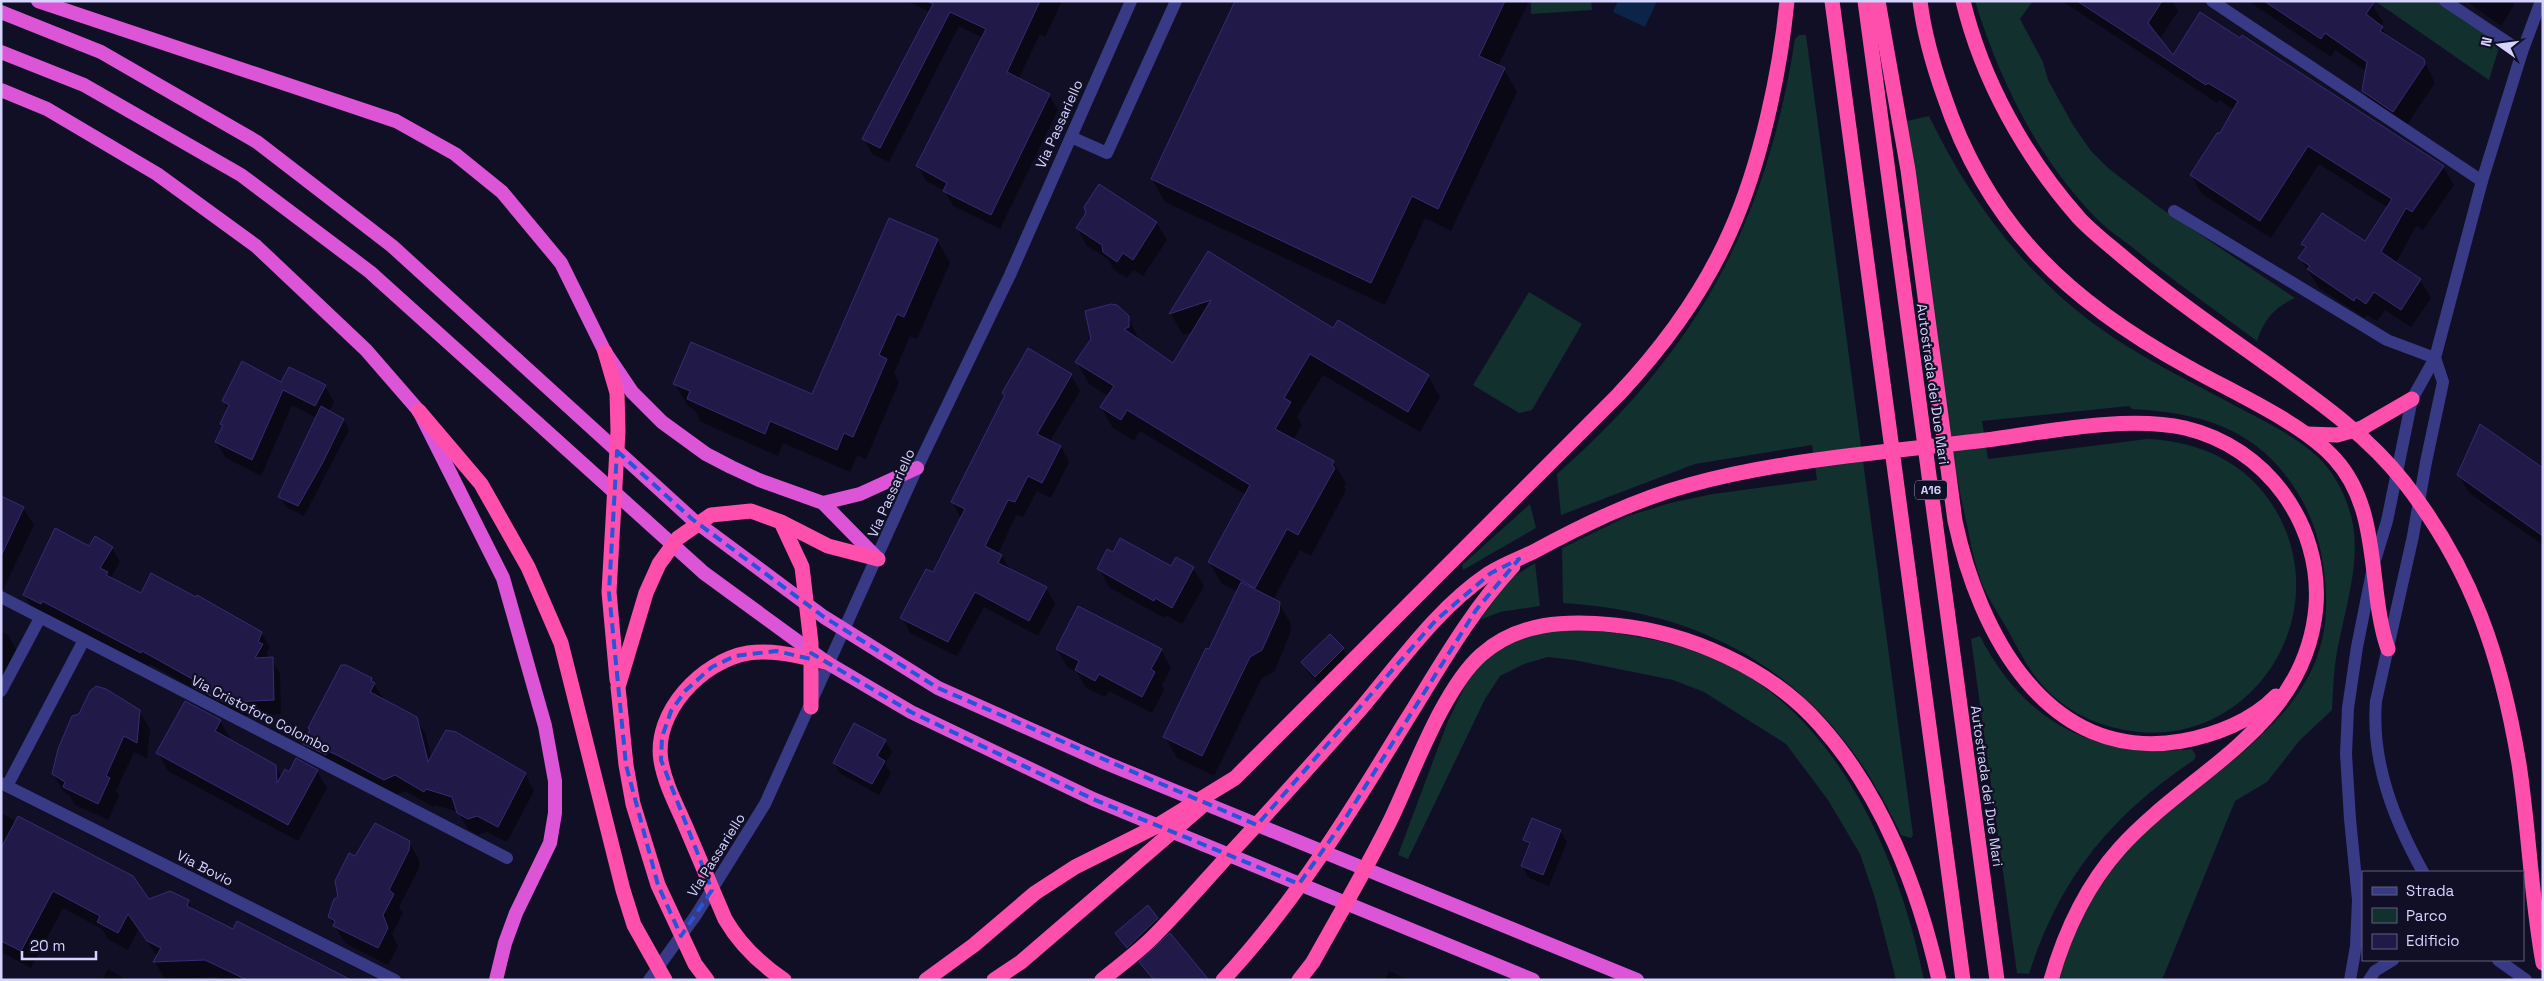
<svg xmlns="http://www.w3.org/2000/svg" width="2544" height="981" viewBox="0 0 2544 981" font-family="'Space Grotesk',sans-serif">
<rect width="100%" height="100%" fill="#110f26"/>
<g fill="#11302e">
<polygon points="1531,1 1591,1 1592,10 1531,14"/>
<path d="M1975,1h58l-13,18 23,43 5,18 25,45 18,26 17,17 51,39 136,91c-20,9 -31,21 -38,43 -42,-31 -85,-61 -125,-94 -13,-10 -27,-19 -38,-31 -57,-59 -95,-137 -119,-215z"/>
<polygon points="2375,1 2440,1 2501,41 2489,80"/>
<path d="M1799,35h7l107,800 -2,3 -10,-3c-67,-146 -177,-222 -338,-232l-1,-55 66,-32 42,-13 43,-9 104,-14 -5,-35 -117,19 -134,51 -4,-41c140,-123 209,-250 238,-435z"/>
<path d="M1929,116c38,79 90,151 161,205 48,36 102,61 155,90 25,13 53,27 74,47 14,14 24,32 30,51 17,50 -8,107 -14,157 -2,14 -2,29 -3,44l-32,30 -33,42 -32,19 -73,179h-106c5,-15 9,-31 15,-46 8,-20 27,-51 39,-69 8,-10 19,-19 28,-28 73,-71 192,-119 188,-239 -1,-37 -8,-71 -27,-103 -39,-66 -96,-82 -167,-86l-3,-3 -147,15 6,38 159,-20c52,2 100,23 128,70 65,109 -29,248 -155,220 -29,-6 -56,-20 -76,-42 -16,-17 -26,-39 -38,-60 -9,-16 -22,-34 -27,-52 -5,-14 -8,-30 -11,-45 -12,-53 -20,-104 -27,-157 -12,-84 -23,-168 -34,-252z"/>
<polygon points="1529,292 1582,324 1532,410 1519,413 1473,385"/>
<polygon points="1530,504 1536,528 1463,570 1462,565"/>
<polygon points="1535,563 1540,606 1500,612 1480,620 1510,579"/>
<path d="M1576,629c56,5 110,13 160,40 108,60 165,196 188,311h-28l-21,-82 -15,-44 -32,-54 -42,-56 -82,-52 -31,-12 -99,-20 -26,-3 -24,7 -24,12 -15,23 -77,160 -10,-4 50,-134 18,-37 15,-19 13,-12 30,-18z"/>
<path d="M1980,636c44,87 116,123 212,113l4,7 -2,4c-83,55 -135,119 -165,214l-12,-1 -46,-334z"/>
</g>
<polygon fill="#0b2549" points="1618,1 1657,1 1645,27 1613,12"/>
<g fill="#0007" fill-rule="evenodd">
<polygon points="907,1 1062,1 1045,37 1040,34 1018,80 1049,95 1058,110 1000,229 953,206 945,191 926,181 918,166 983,38 959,26 889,162 872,154 864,139 930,12"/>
<polygon points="1236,1 1529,1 1498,66 1504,69 1517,92 1451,231 1425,218 1385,305 1165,202 1152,179"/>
<polygon points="2062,1 2172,1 2178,11 2159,40 2173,57 2443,167 2454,185 2423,230 2416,226 2396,263 2420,280 2431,298 2411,327 2385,310 2377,321 2367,315 2365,318 2319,288 2300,258 2305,250 2302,244 2365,243 2388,208 2319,164 2271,238 2202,194 2191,175 2221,135 2234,110 2219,100 2217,103"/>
<polygon points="2248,1 2368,1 2372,4 2383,22 2381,26 2388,37 2424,60 2435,83 2404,129 2374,110 2364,91 2367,72 2335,50 2331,57"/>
<polygon points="2466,1 2512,1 2514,5 2501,26"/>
<polygon points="1157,223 1167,240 1143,276 1133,270 1127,278 1114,270 1108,259 1087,246 1077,228"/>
<polygon points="937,240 950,263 917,339 910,336 894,373 899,382 866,459 857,455 850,472 783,443 778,456 701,422 694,409 688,406 675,384 813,395"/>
<polygon points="1208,253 1334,329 1428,376 1440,397 1420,432 1323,375 1297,416 1302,425 1293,440 1333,462 1346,483 1344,487 1346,490 1311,556 1300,550 1273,600 1279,603 1291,624 1290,634 1274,672 1262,678 1214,776 1177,758 1165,737 1238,592 1222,584 1209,562 1246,495 1140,431 1134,441 1113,428 1101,407 1108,396 1089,384 1077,362 1128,317 1140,342 1173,365 1194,331 1183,335 1171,314"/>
<polygon points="1071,375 1080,391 1050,441 1061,446 1069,462 1051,498 1037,491 1023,517 1016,515 998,554 1002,556 1010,570 1046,588 1055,604 1038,636 984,607 957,656 910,633 902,617 934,574 961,518 952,502 1005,397 1003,393"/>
<polygon points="282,383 325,386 334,402 329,412 343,419 349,430 304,516 286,507 280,497 317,418 292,405 261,476 226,458 216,442 228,410 223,401"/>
<polygon points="2543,469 2543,545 2469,493 2459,475"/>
<polygon points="1,497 23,508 34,525 1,594"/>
<polygon points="95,538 112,548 120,562 110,579 141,595 261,633 270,647 266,653 280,673 281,714 239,716 202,701 196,690 150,664 149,666 50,615 49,618 32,609 24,595 89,548"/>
<polygon points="1177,559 1193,568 1204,586 1182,624 1166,615 1164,618 1109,587 1099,569 1172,568"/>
<polygon points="1,632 8,635 18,653 1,686"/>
<polygon points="1330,636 1343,649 1350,661 1322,687 1309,674 1302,662"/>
<polygon points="1057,649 1161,650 1171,668 1162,685 1164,690 1152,713 1109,691 1105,697 1086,688 1077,672 1067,667"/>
<path d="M371,679l13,21 32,18 10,17 5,24 94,15 9,17 -27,51 -20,-10 -9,3 -10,-6 -10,-17 -23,-7 -1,2 -29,-16 -11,5 -80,-36 -10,-16zM419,730h2l10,38 -3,1z"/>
<polygon points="139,711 150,729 147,759 134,752 116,791 119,796 108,820 74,804 70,796 64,792 53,774"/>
<polygon points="220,721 230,738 229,740 275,766 282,777 289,773 317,771 327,788 298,841 168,771 158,753"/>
<polygon points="885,741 892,752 885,764 891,773 879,795 841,774 834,763"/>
<polygon points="1,813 149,901 188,901 194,911 342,980 222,980 217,977 165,979 155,962 158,957 138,930 128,950 108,939 102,929 63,908 31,968 1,952"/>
<polygon points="1560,831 1567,842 1549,886 1529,878 1522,866 1530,848 1525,839"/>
<polygon points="409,842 419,860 419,868 399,907 403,913 392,934 398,946 388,965 345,943 329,917 355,857"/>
<polygon points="1147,907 1160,924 1131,952 1120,939"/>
<polygon points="108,969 127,980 102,980"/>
<polygon points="1389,971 1408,980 1385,980"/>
</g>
<g fill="#211a48" stroke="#362c74">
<polygon points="927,1 1040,1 1007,72 1050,94 991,215 943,191 947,183 916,166 986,29 950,12 880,148 862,139 933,4"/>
<polygon points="1235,1 1505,1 1479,56 1505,68 1479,122 1438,209 1412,196 1371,283 1151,179"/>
<polygon points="2077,1 2162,1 2148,23 2173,55 2200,12 2240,38 2242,35 2444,166 2412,212 2406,208 2381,252 2421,279 2401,310 2374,292 2366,304 2356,297 2354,301 2307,269 2310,266 2298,258 2306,247 2301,244 2322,213 2365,241 2392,199 2308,146 2260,221 2190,175 2217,133 2220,133 2238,101 2208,83 2206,85"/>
<polygon points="2264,1 2375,1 2366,14 2383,27 2380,31 2424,59 2425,64 2393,112 2362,91 2367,62 2325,33 2321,39"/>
<polygon points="1099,184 1157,222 1133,260 1123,253 1117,262 1103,252 1102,245 1076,228 1086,213 1084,207"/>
<polygon points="889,218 938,239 904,317 897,314 879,355 887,359 853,437 844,433 837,450 770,421 765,434 687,399 690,391 673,384 691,342 812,394"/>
<polygon points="1208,251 1333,328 1338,320 1429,375 1408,412 1310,354 1284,398 1291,402 1275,429 1334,461 1332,465 1335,468 1298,535 1287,529 1255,588 1208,562 1250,485 1127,410 1121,420 1100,407 1114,386 1075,362 1091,339 1085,311 1111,304 1117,305 1129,316 1129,327 1124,329 1173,363 1211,300 1169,314"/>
<polygon points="1028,348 1072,374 1037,434 1061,446 1042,483 1028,476 1015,502 1008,500 985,546 1002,555 998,563 1047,587 1029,621 975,592 948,642 900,618 926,569 933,572 965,509 951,502 1005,395 1002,393"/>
<polygon points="242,361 281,382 289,367 326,385 315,406 283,390 252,460 215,442 223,425 220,424 229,405 222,401"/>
<polygon points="321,406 344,419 323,462 298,506 278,497"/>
<polygon points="2480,424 2543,468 2543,536 2457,475"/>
<polygon points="1,496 24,507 1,556"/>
<polygon points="55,528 89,546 95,536 113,547 100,568 108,572 106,575 141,593 151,573 196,597 197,595 262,632 258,642 263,644 255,658 273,657 274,700 231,702 229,705 193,687 196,681 142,651 141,653 42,601 41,604 23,595"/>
<polygon points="1120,538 1171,566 1176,557 1194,567 1172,608 1155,598 1154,601 1097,569 1107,549 1113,552"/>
<polygon points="1241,582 1280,602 1279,612 1262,650 1250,657 1202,756 1163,737 1206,648 1209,649"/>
<polygon points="1078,606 1162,649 1151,669 1155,672 1142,697 1099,674 1095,681 1075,670 1079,661 1056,649"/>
<polygon points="1330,634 1344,648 1315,677 1301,662"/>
<polygon points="341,665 346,665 372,678 371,681 375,683 370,692 417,717 428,762 446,730 456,732 526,773 498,827 477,816 468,819 457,813 452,797 426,789 424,792 395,775 384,780 337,755 328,751 326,755 303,744 310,729 308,728"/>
<polygon points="96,686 106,689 140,710 137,743 124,736 106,776 110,778 98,804 63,787 65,782 52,774 58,749 72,716 79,714 90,691"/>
<polygon points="185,701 221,720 215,731 276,765 277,783 285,769 289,772 296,758 318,770 288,825 156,753"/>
<polygon points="854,723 886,740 877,756 885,761 872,784 833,763"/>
<polygon points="18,816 133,876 149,899 170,891 189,900 187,906 233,929 237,921 351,980 247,980 205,960 153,962 161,948 147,941 128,914 118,933 97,922 100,916 53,891 21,951 1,941 1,848"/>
<polygon points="1532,818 1561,830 1543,875 1521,866 1530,843 1523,840"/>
<polygon points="375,823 410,841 409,850 389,890 394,894 383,915 388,928 378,948 333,926 335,921 328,917 334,899 338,897 335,881 349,853 355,856"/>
<polygon points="1148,905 1158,918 1127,948 1115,933"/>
<polygon points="1170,933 1209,980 1154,980 1139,962"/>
</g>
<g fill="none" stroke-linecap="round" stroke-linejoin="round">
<polyline stroke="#393a86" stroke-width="12" points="1071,137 1107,153 1176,1"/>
<g stroke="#393a86" stroke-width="12">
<polyline points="2212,1 2482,181"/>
<polyline points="2445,1 2522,52"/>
<polyline points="2174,211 2387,340 2435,358"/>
<polyline points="1,597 507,858"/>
<polyline points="1,691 40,618"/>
<polyline points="1,783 395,980"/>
<polyline points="7,786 84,640"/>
</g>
<g stroke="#393a86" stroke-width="12">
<path d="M2423,872c-29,-52 -52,-110 -47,-171l37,-165 13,-74 17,-80 -8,-24"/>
<polyline points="2498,960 2526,980"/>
<polyline points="649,980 696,915 765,804 917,468 1010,275 1131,1"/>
<polyline points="2350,980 2356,946 2358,900 2350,819 2346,754 2348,708 2357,647 2373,567 2387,521 2412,399 2435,358 2482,181 2522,52 2541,1"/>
<polyline points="2369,980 2375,971 2393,960"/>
</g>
<g stroke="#dc55d6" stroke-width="14">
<polyline points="38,1 396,121 455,154 502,192 561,263 605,352 632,392 662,422 706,454 731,467 759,480 823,503 878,559"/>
<polyline points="1,12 101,52 257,142 392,246 692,519 824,617 938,688 1106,763 1637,980"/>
<polyline points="1,52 84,85 241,175 370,272 704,573 826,662 911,712 1093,799 1533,980"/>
<polyline points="1,90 47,109 157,174 256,246 366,350 419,411 503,578 545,726 555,781 555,813 550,843 516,913 505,943 496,980"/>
<polyline points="823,503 860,494 917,468"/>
</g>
<g stroke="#ff4fad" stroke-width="15">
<polyline points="1832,1 1963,980"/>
<polyline points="1865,1 1997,980"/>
<path d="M1878,1l30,169 47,351c24,112 92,243 227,220 33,-6 70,-20 94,-45"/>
<path d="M1920,1c4,33 13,64 24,95 44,131 126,206 244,271 44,25 115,56 147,92 47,52 32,129 53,190"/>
<path d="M1963,1c19,79 62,156 116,217 13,14 30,27 44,39 44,37 91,70 138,103 50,36 105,73 143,122 68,87 97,174 115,282 10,66 12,133 24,199"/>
<polyline points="605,352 617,393 618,431 609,592 617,680"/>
<polyline points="419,411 481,484 528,567 561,643 623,890 634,925 665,980"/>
<polyline points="2307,434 2337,435 2362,428 2412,399"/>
<polyline points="781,522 802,567 811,643 811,707"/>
<polyline points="707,980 695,964 658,885 633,804 626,765 618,687 646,593 659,564 678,538 711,515 751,511 781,522 828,546 878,559"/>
<path d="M784,980c-25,-17 -44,-35 -59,-61 -13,-31 -27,-63 -40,-94 -9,-21 -20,-41 -24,-64 -8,-49 41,-100 87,-108 27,-4 53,4 78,9"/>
<path d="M926,980l48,-35 61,-52 40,-26 80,-40 80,-49 384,-384c45,-48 84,-101 111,-162 30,-66 50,-159 57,-231"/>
<polyline points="994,980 1021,962 1201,807"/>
<path d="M1102,980c18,-15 38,-29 54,-46 28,-28 54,-59 81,-88 41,-44 81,-89 121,-134 40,-47 78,-103 130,-138 14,-9 30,-15 45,-22 50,-27 101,-52 156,-67 94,-26 200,-33 297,-45 60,-8 140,-25 199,-12 81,19 137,96 131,178 -10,122 -125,163 -196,242 -34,38 -55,83 -69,132"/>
<path d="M1223,980c71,-76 127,-167 181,-256 34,-54 65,-111 109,-158"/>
<path d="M1299,980l14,-18c26,-47 54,-94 78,-143 22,-46 52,-130 90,-164 37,-33 85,-35 133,-30 74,7 156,43 206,100 62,69 99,165 119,255"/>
</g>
</g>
<path fill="none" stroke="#2655da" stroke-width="4" stroke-dasharray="10 6" stroke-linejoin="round" d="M617,451l75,68 132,98 114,71 319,137 179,-205 55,-47 28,-14 -43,51 -133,212 -44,62 -206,-85 -182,-87 -100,-59v6l-35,-8 -41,5 -23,11 -26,23 -15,21 -9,26 -1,23 51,130 -31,46 -23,-51 -32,-120 -17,-173z"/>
<g text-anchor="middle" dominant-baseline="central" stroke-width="4.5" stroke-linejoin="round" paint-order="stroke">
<rect fill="#110f26" stroke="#9b99be" stroke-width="1" x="1915" y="480.5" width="32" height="19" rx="4"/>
<g font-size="12" font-weight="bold" fill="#d6d4ff">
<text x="1931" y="490">A16</text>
</g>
<g font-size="14" fill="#d6d4ff" stroke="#110f26">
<text transform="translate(1059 124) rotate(-66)">Via Passariello</text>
<text transform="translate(1933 384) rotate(82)">Autostrada dei Due Mari</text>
<text transform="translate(891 493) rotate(-66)">Via Passariello</text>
<text transform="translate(261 714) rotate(27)">Via Cristoforo Colombo</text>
<text transform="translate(1987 786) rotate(82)">Autostrada dei Due Mari</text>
<text transform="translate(716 855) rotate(-58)">Via Passariello</text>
<text transform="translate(205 868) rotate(27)">Via Bovio</text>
</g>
</g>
<rect width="2544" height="981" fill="none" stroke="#d6d4ff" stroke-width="5"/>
<rect x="2362" y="871" width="162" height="90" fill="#110f26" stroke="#605e7d"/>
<rect x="2372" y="887" width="25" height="8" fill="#393a86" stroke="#605e7d"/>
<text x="2406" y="896" font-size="15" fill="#d6d4ff">Strada</text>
<rect x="2372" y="908" width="25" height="15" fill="#11302e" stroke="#605e7d"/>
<text x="2406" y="921" font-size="15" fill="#d6d4ff">Parco</text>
<rect x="2372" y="934" width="25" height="15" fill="#211a48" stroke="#605e7d"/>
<text x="2406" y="946" font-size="15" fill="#d6d4ff">Edificio</text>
<g transform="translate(2499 45) rotate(284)" stroke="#110f26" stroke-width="4" paint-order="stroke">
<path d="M0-4L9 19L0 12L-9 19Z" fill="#d6d4ff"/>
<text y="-8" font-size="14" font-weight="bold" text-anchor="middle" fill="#d6d4ff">N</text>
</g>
<path d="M22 951v8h74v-8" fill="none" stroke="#d6d4ff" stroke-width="2.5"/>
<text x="30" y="951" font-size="15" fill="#d6d4ff" stroke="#110f26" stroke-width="4" paint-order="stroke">20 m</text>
</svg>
